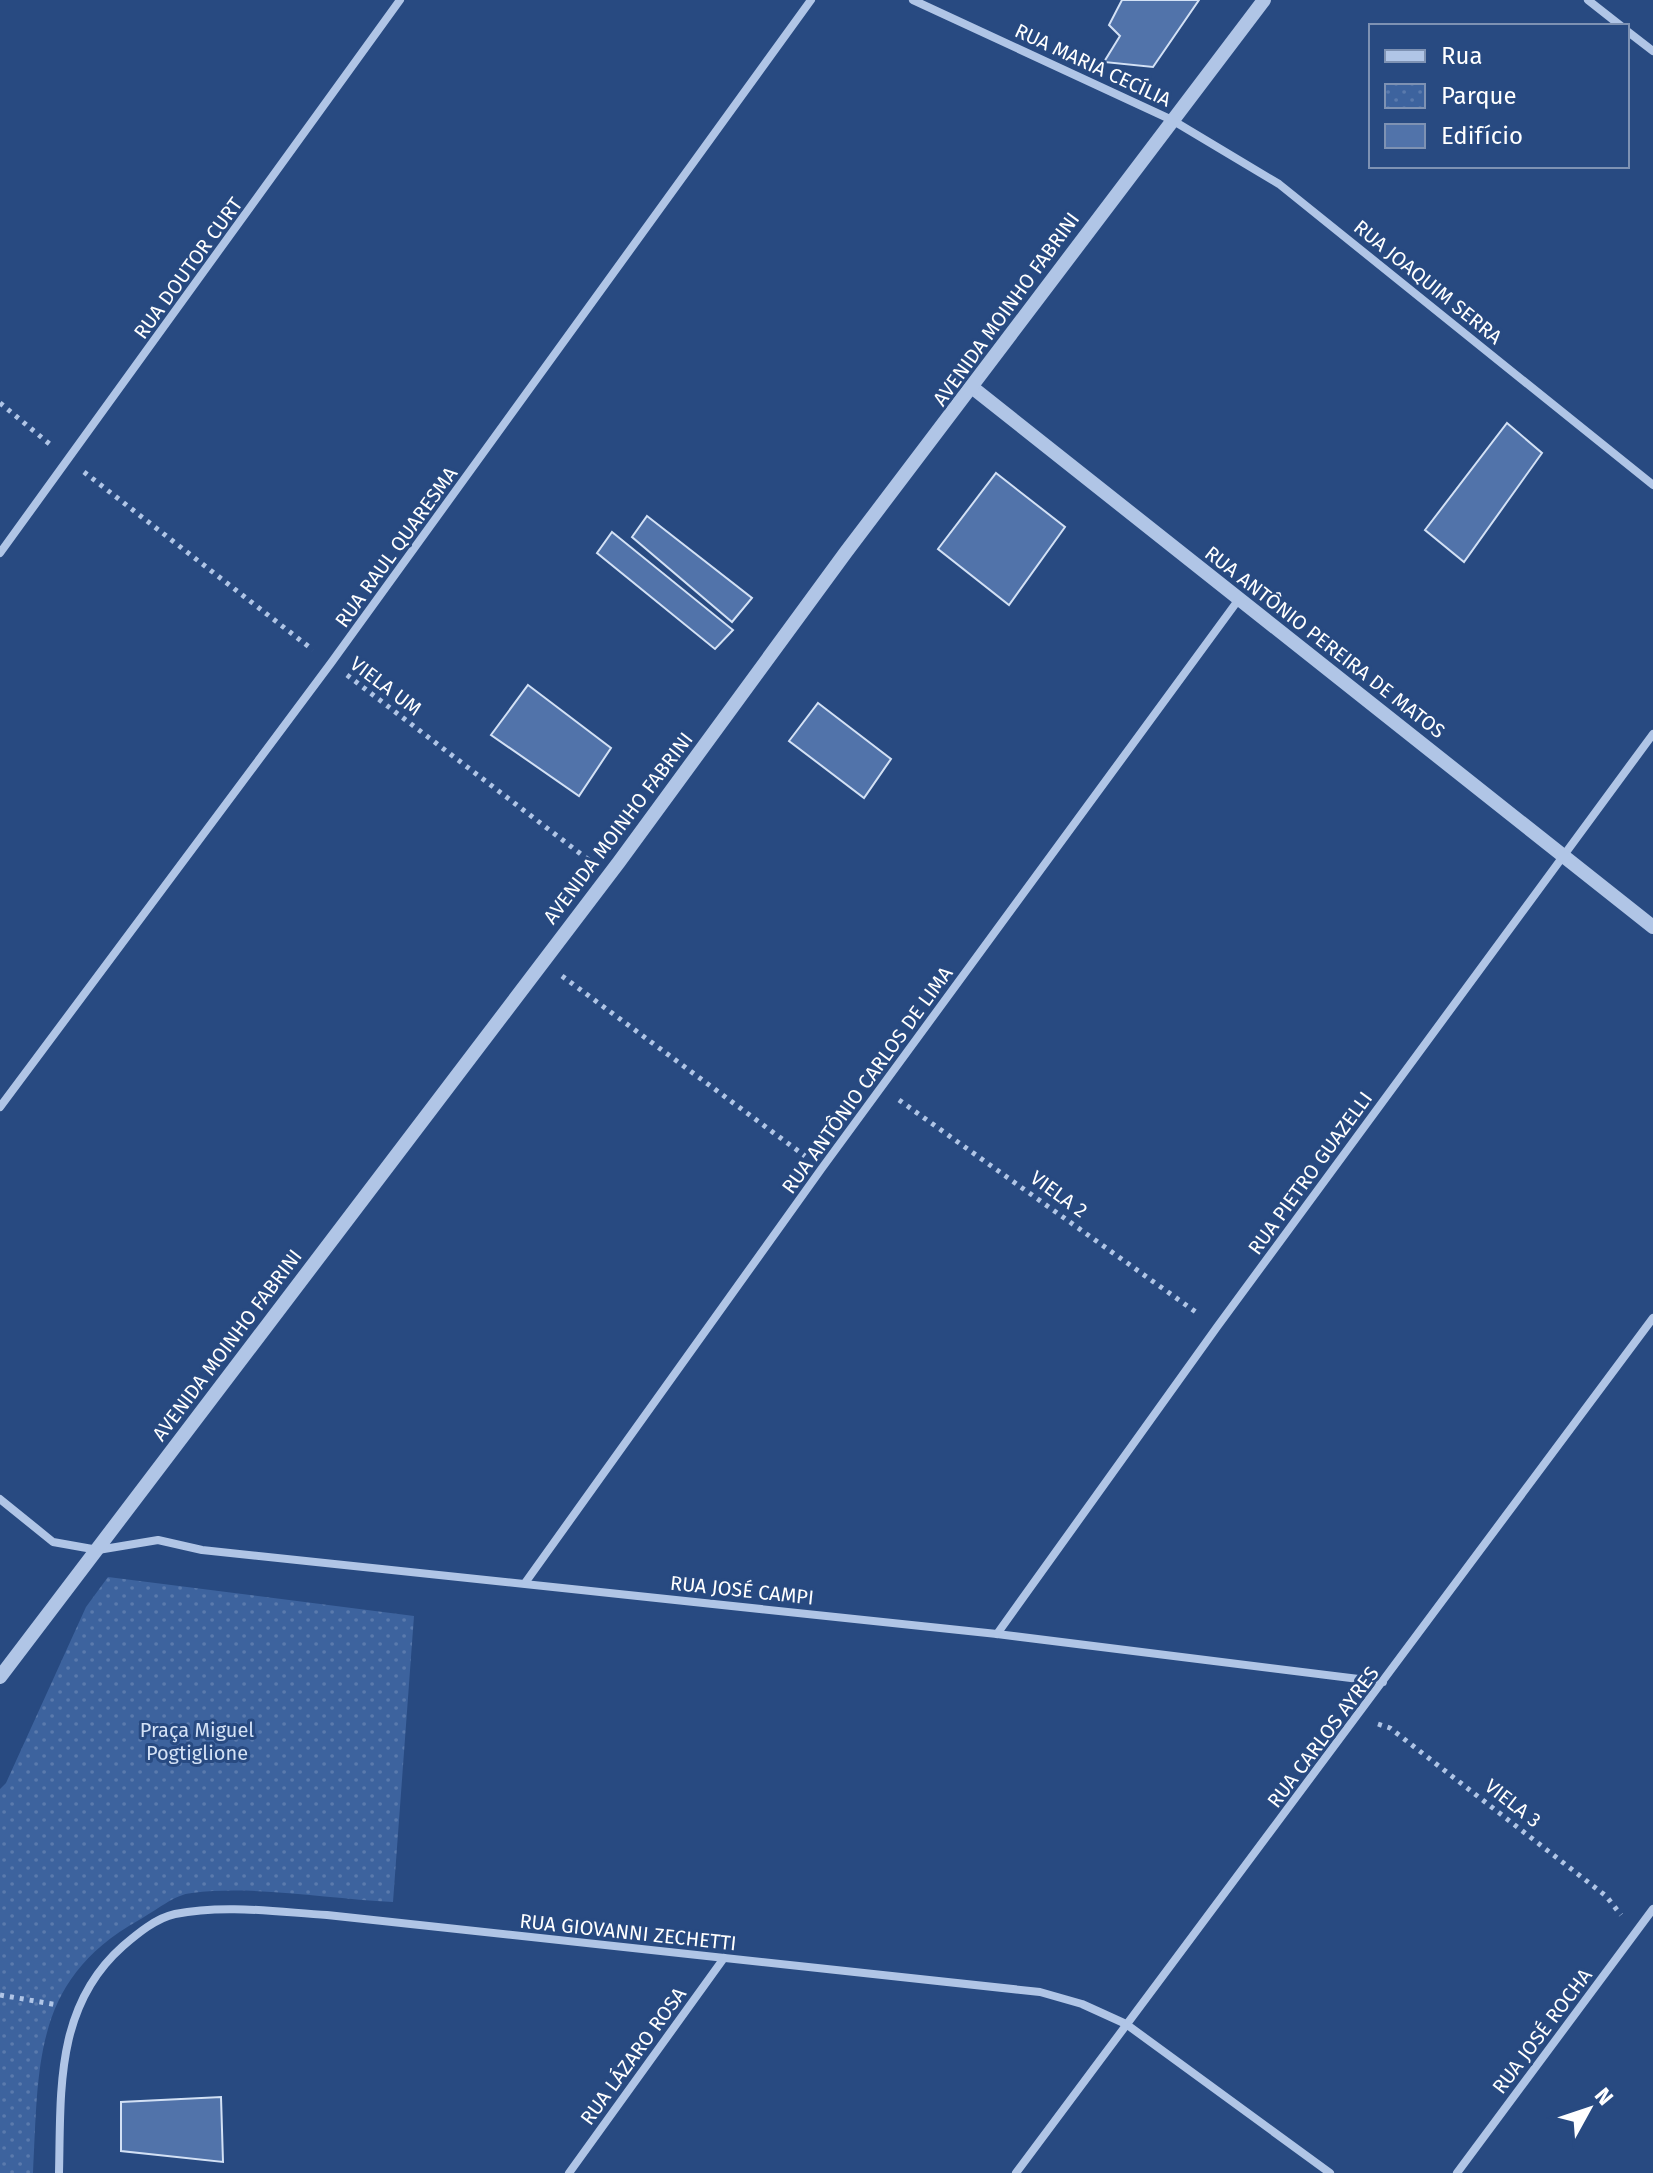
<svg xmlns="http://www.w3.org/2000/svg" width="1653" height="2173" viewBox="0 0 1653 2173" font-family="'Fira Sans',sans-serif">
<defs>
<pattern id="park-dots" width="8" height="8" patternUnits="userSpaceOnUse" patternTransform="scale(2)"><rect width="8" height="8" fill="#3d639e"/><path d="M2 2h.1M6 6h.1" fill="none" stroke="#5a7aad" stroke-width="1.8" stroke-linecap="round"/></pattern>
</defs>
<rect width="100%" height="100%" fill="#284a81"/>
<path fill="url(#park-dots)" d="M108,1577l306,39 -21,286c-64,-3 -138,-17 -201,-9 -17,1 -38,19 -53,27 -107,60 -100,145 -106,253h-33v-384l6,-6 80,-176z"/>
<g fill="#5173aa" stroke="#d3e1f5" stroke-width="2">
<polygon points="1122,0 1199,0 1153,67 1104,62 1120,36 1109,25"/>
<polygon points="1507,423 1542,453 1464,562 1425,530"/>
<polygon points="996,473 1065,527 1009,605 938,549"/>
<polygon points="647,516 752,598 732,622 632,537"/>
<polygon points="612,532 733,630 715,649 597,553"/>
<polygon points="528,685 611,748 579,796 491,735"/>
<polygon points="818,703 891,759 864,798 789,741"/>
<polygon points="221,2097 223,2162 121,2151 121,2102"/>
</g>
<g fill="none" stroke-linecap="round" stroke-linejoin="round">
<g stroke="#b0c5e6" stroke-width="5" stroke-dasharray="4 6" stroke-linecap="butt">
<polyline points="0,403 52,446"/>
<polyline points="84,472 313,650"/>
<polyline points="347,675 590,861"/>
<polyline points="562,976 805,1156"/>
<polyline points="899,1100 1200,1315"/>
<polyline points="1378,1724 1390,1728 1606,1896 1621,1915"/>
<polyline points="0,1995 58,2005"/>
</g>
<g stroke="#b0c5e6" stroke-width="8">
<polyline points="913,0 1172,120 1279,184 1653,485"/>
<polyline points="1588,0 1621,26"/>
<polyline points="1627,31 1653,51"/>
<polyline points="0,553 400,0"/>
<polyline points="0,1107 331,663 811,0"/>
<polyline points="0,1499 53,1542 98,1550 158,1540 202,1550 997,1634 1383,1682"/>
<polyline points="525,1583 822,1168 1239,599"/>
<polyline points="997,1634 1217,1327 1653,734"/>
<path d="M59,2173c2,-83 -4,-167 64,-227 14,-12 33,-28 52,-32 49,-10 102,-2 152,1l713,77 42,12 44,20 204,149"/>
<polyline points="569,2173 724,1958"/>
<polyline points="1016,2173 1653,1318"/>
<polyline points="1457,2173 1653,1909"/>
</g>
<g stroke="#b0c5e6" stroke-width="14">
<polyline points="973,388 1653,927"/>
<polyline points="0,1677 619,862 846,552 1264,0"/>
</g>
</g>
<g text-anchor="middle" dominant-baseline="central" stroke-width="6" stroke-linejoin="round" paint-order="stroke">
<g font-size="20" fill="#fff" stroke="#284a81">
<text transform="translate(1093 65) rotate(25)">RUA MARIA CECÍLIA</text>
<text transform="translate(188 268) rotate(-54)">RUA DOUTOR CURT</text>
<text transform="translate(1428 282) rotate(39)">RUA JOAQUIM SERRA</text>
<text transform="translate(1006 309) rotate(-54)">AVENIDA MOINHO FABRINI</text>
<text transform="translate(396 547) rotate(-54)">RUA RAUL QUARESMA</text>
<text transform="translate(1325 642) rotate(38)">RUA ANTÔNIO PEREIRA DE MATOS</text>
<text transform="translate(386 686) rotate(37)">VIELA UM</text>
<text transform="translate(618 828) rotate(-53)">AVENIDA MOINHO FABRINI</text>
<text transform="translate(867 1080) rotate(-54)">RUA ANTÔNIO CARLOS DE LIMA</text>
<text transform="translate(1310 1173) rotate(-54)">RUA PIETRO GUAZELLI</text>
<text transform="translate(1059 1194) rotate(36)">VIELA 2</text>
<text transform="translate(227 1345) rotate(-53)">AVENIDA MOINHO FABRINI</text>
<text transform="translate(742 1590) rotate(6)">RUA JOSÉ CAMPI</text>
<text transform="translate(1323 1737) rotate(-53)">RUA CARLOS AYRES</text>
<text transform="translate(1513 1803) rotate(38)">VIELA 3</text>
<text transform="translate(628 1932) rotate(6)">RUA GIOVANNI ZECHETTI</text>
<text transform="translate(1542 2031) rotate(-53)">RUA JOSÉ ROCHA</text>
<text transform="translate(633 2056) rotate(-54)">RUA LÁZARO ROSA</text>
</g>
<g font-size="20" fill="#d3e1f5" stroke="#284a81">
<text x="197" y="1730">Praça Miguel<tspan x="197" dy="23">Pogtiglione</tspan></text>
</g>
</g>
<rect x="1369" y="24" width="260" height="144" fill="#284a81" stroke="#7e92b3" stroke-width="2"/>
<rect x="1385" y="50" width="40" height="12" fill="#b0c5e6" stroke="#7e92b3" stroke-width="2"/>
<text x="1441" y="64" font-size="24" fill="#ffffff">Rua</text>
<rect x="1385" y="84" width="40" height="24" fill="url(#park-dots)" stroke="#7e92b3" stroke-width="2"/>
<text x="1441" y="104" font-size="24" fill="#ffffff">Parque</text>
<rect x="1385" y="124" width="40" height="24" fill="#5173aa" stroke="#7e92b3" stroke-width="2"/>
<text x="1441" y="144" font-size="24" fill="#ffffff">Edifício</text>
<g transform="translate(1589 2109) rotate(50)" stroke="#284a81" stroke-width="6" paint-order="stroke">
<path d="M0-6L14 30L0 20L-14 30Z" fill="#ffffff"/>
<text y="-12" font-size="22" font-weight="bold" text-anchor="middle" fill="#ffffff">N</text>
</g>
</svg>
